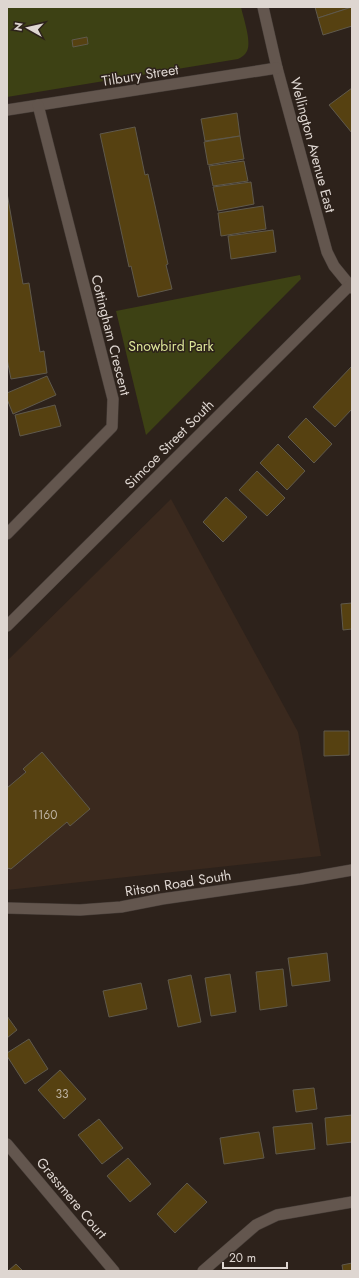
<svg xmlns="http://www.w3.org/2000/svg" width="359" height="1278" viewBox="0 0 359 1278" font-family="Jost,sans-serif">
<rect width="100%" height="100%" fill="#2d221b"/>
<polygon fill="#3a291e" points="171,499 298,732 321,856 7,890 7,661"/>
<g fill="#3d4114">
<path d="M7,7h234c2,10 11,35 6,44 -2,4 -5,6 -9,8l-231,38z"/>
<polygon points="300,275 301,279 146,435 116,311"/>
</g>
<g fill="#564111" stroke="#5f594c">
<polygon points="315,7 352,7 318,18"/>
<polygon points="352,7 352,26 323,35 318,18"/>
<polygon points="87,37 88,44 73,47 72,40"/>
<polygon points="352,88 352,133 329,105"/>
<polygon points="237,113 240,136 205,141 201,119"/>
<polygon points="135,127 145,175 148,174 168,264 166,265 172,289 138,297 131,266 129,267 100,134"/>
<polygon points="240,136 244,159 208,165 204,142"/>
<polygon points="244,161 248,181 213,186 209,166"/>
<polygon points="251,182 254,204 218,211 213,187"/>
<polygon points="7,193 23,284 29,283 40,352 44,351 47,373 11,379 7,359"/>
<polygon points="263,206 266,229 221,236 218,213"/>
<polygon points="273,230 276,252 231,259 228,236"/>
<polygon points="352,366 352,409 335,427 313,407"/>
<polygon points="47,376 56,395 13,414 7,399 7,393"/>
<polygon points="55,405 61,426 20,436 15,415"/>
<polygon points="306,418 332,444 314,463 288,437"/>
<polygon points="278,444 305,471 287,490 260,463"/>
<polygon points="257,471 285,498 267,516 239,490"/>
<polygon points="226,497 247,517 223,542 203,522"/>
<polygon points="352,603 352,629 343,630 341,604"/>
<polygon points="324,731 349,731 349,755 324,756"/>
<polygon points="42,752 90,809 70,826 67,822 11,869 7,868 7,788 26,772 23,769"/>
<polygon points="327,953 330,981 292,986 288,958"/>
<polygon points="283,969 287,1006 260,1010 256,972"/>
<polygon points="230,974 236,1012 211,1016 205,978"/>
<polygon points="191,975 201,1022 178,1027 168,980"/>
<polygon points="141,983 147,1009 109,1017 103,991"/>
<polygon points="7,1016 17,1030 7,1038"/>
<polygon points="29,1039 48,1069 25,1084 7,1056 7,1053"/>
<polygon points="60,1070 86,1099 64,1119 38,1090"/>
<polygon points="314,1088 317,1109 296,1112 293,1090"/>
<polygon points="352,1115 352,1142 327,1145 325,1118"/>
<polygon points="99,1119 123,1148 102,1164 78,1135"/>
<polygon points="312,1123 315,1149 276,1154 273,1127"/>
<polygon points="259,1132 264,1158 224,1164 220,1138"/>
<polygon points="128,1158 151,1184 130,1202 107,1176"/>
<polygon points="187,1183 207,1202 175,1233 157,1214"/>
<polygon points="352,1263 352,1271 343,1271 342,1265"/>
<polygon points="16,1264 23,1271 8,1271"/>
</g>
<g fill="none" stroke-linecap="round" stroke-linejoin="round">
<g stroke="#453c37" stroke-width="12">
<g id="minor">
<polyline points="263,7 277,68 327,252 334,266 352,288"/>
<polyline points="7,110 277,68"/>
<polyline points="7,534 112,427 113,399 38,105"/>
<polyline points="7,908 80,910 121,907 162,899 301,879 352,870"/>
<polyline points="7,1144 114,1271"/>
<polyline points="203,1271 256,1225 277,1215 352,1202"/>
</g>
</g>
<g stroke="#453c37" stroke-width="12">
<polyline id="tertiary" points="7,626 352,283"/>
</g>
<use href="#minor" stroke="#63564e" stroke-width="11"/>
<use href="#tertiary" stroke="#63564e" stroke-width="11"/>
</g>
<g text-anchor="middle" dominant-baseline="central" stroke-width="3" stroke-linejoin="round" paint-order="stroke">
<g font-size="12" fill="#bcb1a1">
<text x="45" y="815">1160</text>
<text x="62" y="1094">33</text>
</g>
<g font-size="14" fill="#ded6d1" stroke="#2d221b">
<text transform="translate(140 75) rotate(-9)">Tilbury Street</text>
<text transform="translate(313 145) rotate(75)">Wellington Avenue East</text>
<text transform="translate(111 335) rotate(76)">Cottingham Crescent</text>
<text transform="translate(169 444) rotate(-45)">Simcoe Street South</text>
<text transform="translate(178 883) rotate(-9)">Ritson Road South</text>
<text transform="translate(72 1198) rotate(50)">Grassmere Court</text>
</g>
<g font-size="14" fill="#dce598" stroke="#2d221b">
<text x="171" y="346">Snowbird Park</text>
</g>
</g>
<rect width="359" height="1278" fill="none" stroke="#ded6d1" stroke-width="16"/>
<g transform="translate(28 28) rotate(278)" stroke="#2d221b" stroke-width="3" paint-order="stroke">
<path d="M0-3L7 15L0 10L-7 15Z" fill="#ded6d1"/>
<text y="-6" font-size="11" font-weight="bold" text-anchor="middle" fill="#ded6d1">N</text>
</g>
<path d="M223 1262v6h64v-6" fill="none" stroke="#ded6d1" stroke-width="2"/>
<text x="229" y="1262" font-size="12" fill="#ded6d1" stroke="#2d221b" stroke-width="3" paint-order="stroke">20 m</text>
</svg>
